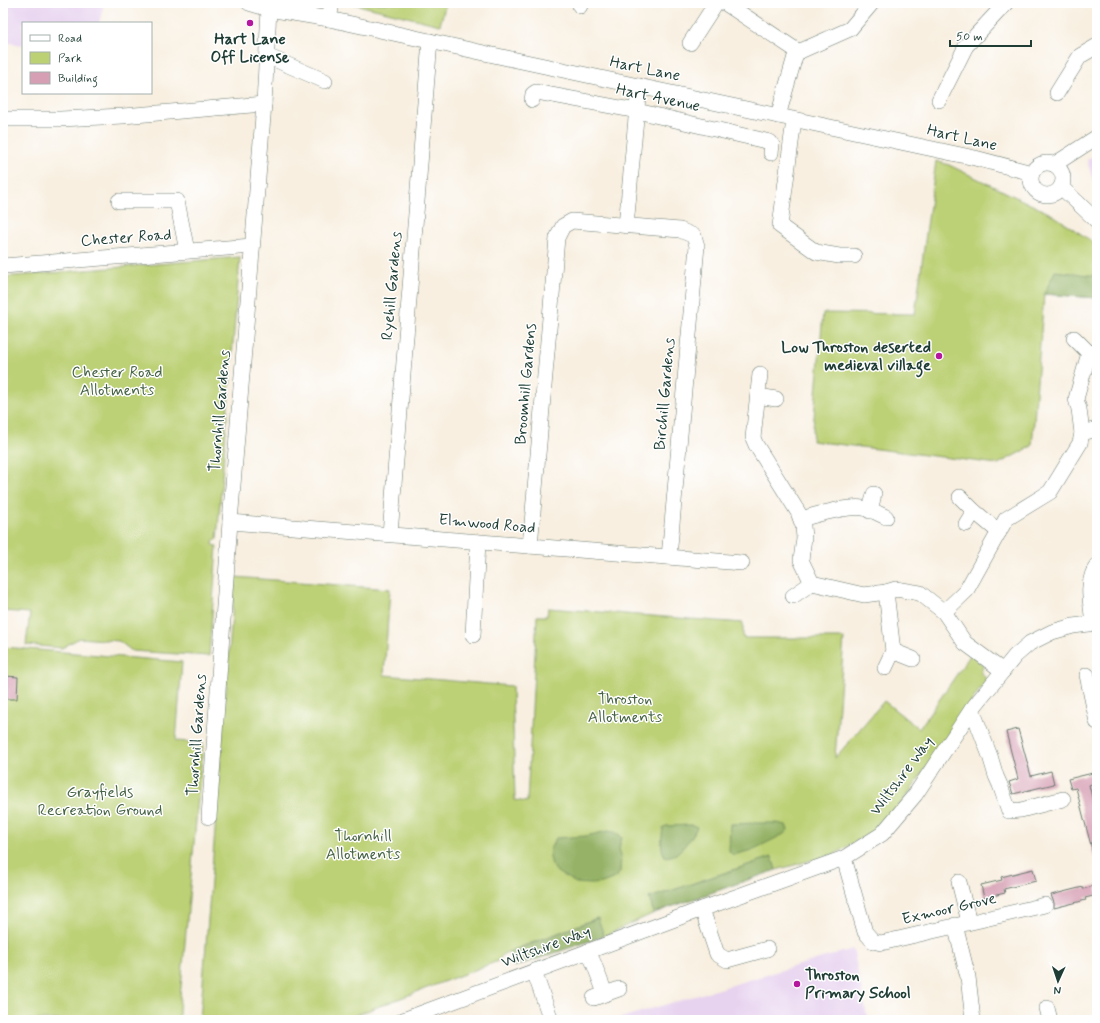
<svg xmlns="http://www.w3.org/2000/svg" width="1100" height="1023" viewBox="0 0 1100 1023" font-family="Mynerve,sans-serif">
<rect width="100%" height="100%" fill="#fff"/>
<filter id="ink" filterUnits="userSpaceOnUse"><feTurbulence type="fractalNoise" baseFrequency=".025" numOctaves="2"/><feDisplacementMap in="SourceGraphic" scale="8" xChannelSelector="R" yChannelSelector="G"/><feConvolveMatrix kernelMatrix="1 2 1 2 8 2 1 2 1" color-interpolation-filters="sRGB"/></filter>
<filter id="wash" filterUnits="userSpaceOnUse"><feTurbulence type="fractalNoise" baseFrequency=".012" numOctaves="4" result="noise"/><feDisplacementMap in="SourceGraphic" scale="16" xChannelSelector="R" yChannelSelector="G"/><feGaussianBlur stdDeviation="0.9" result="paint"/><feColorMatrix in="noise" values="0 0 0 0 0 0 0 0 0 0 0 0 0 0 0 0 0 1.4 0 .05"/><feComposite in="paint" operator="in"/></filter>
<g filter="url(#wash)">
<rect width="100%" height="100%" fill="#f8efe0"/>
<g fill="#e7d2ef">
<polygon points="3,3 104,3 99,23 23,23 23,45 3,42"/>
<polygon points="1097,154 1097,190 1095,187 1087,160"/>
<polygon points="853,949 868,1020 614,1020"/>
</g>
<g fill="#bcd074" stroke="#6e8654">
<polygon points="350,3 446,3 440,25"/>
<polygon points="936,161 949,165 1053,215 1097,245 1097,298 1044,294 1032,446 998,464 812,441 823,313 915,314"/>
<polygon points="240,257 217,540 214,540 213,545 217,546 209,656 132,651 119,641 79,638 62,648 26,645 30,613 3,611 3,277"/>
<polygon points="235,577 390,589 384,675 512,686 515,800 527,802 537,616 547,616 548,608 743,623 743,638 844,638 835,758 884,701 919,729 971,654 983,665 981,674 987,679 902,803 872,832 835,854 776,870 772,857 649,898 654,913 604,936 597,918 503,954 498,961 343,1020 200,1020"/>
<polygon points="3,647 182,662 176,741 203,743 179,1009 179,1020 3,1020"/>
</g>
<g fill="#95b266" stroke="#5a784d">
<polygon points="1055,271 1097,276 1097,298 1044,294"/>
<polygon points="756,823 777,823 786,825 788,830 784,834 752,850 733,855 729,851 730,824"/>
<path d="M692,825l5,2c-4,10 -13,20 -21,27 -3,2 -7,2 -10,3 -7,-6 -4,-20 -3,-29l3,-2z"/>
<path d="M608,831c6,1 10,1 14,7l-3,10 2,8 -1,16 -4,5 -6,3 -8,3 -11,1 -15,-1 -19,-11 -5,-7 -2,-8v-8l6,-11 30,-2z"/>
<polygon points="772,857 776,870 654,913 649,898"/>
<polygon points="598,918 604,936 514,967 509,952"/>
</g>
<g id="blocks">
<g fill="#d69fb3">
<polygon points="5,676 18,677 17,699 4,699"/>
<polygon points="1018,729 1031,776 1051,771 1054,784 1013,794 1009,782 1018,779 1006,732"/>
<polygon points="1097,772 1097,782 1089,785 1097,818 1097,857 1094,857 1076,788 1071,789 1068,779"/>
<polygon points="1033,869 1036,881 1004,889 1005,893 984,898 981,885 1002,880 1001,877"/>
<polygon points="1097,885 1097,895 1085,898 1086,900 1054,908 1054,903 1051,895 1083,887 1083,889"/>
</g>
</g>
</g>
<g filter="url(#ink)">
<use href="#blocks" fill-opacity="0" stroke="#6b7b70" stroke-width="1"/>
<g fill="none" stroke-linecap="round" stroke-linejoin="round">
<g stroke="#6b7b70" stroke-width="16">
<g id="minor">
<polyline points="249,3 269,9 329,19 507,58 975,158 1032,173"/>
<polyline points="725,3 799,52"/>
<polyline points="580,6 581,3"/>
<polyline points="329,19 332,3"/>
<polyline points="690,43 716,3"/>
<polyline points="267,56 325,81"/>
<polyline points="1057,93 1080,56 1097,46"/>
<polyline points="532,100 533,94 536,92 637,111 770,142 772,145 771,153"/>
<polyline points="939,100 966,46 1006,3"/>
<polyline points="778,116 796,53 850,29 872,3"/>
<polyline points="3,119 60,119 123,116 264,104"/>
<polyline points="794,120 780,226 816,252 839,256 854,256"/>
<circle cx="1047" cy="179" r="16"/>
<polyline points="1055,164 1097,137"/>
<polyline points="1061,187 1097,221"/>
<polyline points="119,201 177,201 187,251"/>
<polyline points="626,226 639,86"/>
<polyline points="3,266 252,246"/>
<polyline points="1074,338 1089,353 1097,352"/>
<polyline points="760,374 753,438 756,445 798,512 803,526 804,538 801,560 812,583 864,595 886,592 896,589 920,593 944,612 965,643 1003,671"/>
<polyline points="758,396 776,399"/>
<polyline points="1082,433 1097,429"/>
<polyline points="960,497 974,511 999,532"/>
<polyline points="870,511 874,494"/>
<path d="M801,519c14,-4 48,-14 62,-11 8,1 16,6 23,9"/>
<polyline points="230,522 742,563"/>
<polyline points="966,524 974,511"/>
<polyline points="390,534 430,41"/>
<polyline points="530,546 557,238 563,226 572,221 680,230 694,236 697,246 669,557"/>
<polyline points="793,596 812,583"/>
<polyline points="944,612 966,591 1006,519 1050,492 1080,443 1082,433 1079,409 1076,399 1089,353"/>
<path d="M1093,622c-2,-17 -8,-41 4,-56"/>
<polyline points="473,635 478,542"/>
<polyline points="893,651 913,659"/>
<polyline points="885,668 893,651 886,592"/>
<polyline points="1087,675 1097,722"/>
<polyline points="972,709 990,756 996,776 1000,785 1009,811 1021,810 1063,799"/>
<polyline points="209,817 230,522 264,104 269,9"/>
<polyline points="844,858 865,932 873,941 881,943 1045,905"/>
<polyline points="959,882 969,922"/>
<polyline points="702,909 717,954 727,960 767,949"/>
<polyline points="955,925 968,977 973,1020"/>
<polyline points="588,951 594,964 605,993"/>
<polyline points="534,971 551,1020"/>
<polyline points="594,998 619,989"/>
<polyline points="1047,1008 1050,1020"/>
<polyline points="403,1020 702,909 844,858 882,834 915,795 972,709 1015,656 1030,643 1052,632 1073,626 1097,623"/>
</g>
</g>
<use href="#minor" stroke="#fff" stroke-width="15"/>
</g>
</g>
<g fill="#b5179e" stroke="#fff" stroke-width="1.5">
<circle cx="250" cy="23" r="4"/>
<circle cx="939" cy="356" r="4"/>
<circle cx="797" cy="984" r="4"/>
</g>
<g text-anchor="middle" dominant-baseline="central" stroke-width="3" stroke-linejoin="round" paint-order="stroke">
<g font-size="16" font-weight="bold" fill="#1f3d34" stroke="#fff">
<text x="250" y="39">Hart Lane<tspan x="250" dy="18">Off License</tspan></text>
<text x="931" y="347" text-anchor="end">Low Throston deserted<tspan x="931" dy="18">medieval village</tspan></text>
<text x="805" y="975" text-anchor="start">Throston<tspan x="805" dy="18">Primary School</tspan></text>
</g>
<g font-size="16" fill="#1f3d34" stroke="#fff">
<text transform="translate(645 69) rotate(12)">Hart Lane</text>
<text transform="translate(658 98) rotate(12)">Hart Avenue</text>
<text transform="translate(962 138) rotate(13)">Hart Lane</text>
<text transform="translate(126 238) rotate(-4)">Chester Road</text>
<text transform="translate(392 286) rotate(-85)">Ryehill Gardens</text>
<text transform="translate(526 384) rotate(-85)">Broomhill Gardens</text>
<text transform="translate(665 394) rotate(-85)">Birchill Gardens</text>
<text transform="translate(220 411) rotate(-85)">Thornhill Gardens</text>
<text transform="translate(487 524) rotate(5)">Elmwood Road</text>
<text transform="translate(197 735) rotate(-86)">Thornhill Gardens</text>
<text transform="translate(902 776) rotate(-53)">Wiltshire Way</text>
<text transform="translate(949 909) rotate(-13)">Exmoor Grove</text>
<text transform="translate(546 947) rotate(-20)">Wiltshire Way</text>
</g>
<g font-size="16" fill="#466244" stroke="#fff">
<text x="117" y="372">Chester Road<tspan x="117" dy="18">Allotments</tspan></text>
<text x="625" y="699">Throston<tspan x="625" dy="18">Allotments</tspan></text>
<text x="100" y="792">Grayfields<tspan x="100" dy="18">Recreation Ground</tspan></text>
<text x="363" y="836">Thornhill<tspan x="363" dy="18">Allotments</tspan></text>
</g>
</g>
<rect width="1100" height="1023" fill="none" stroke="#fff" stroke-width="16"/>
<rect x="22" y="22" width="130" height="72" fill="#ffffff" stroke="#a5b1ae"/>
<rect x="30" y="35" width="20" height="6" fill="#ffffff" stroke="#a5b1ae"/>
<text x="58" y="42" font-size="12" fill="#1f3d34">Road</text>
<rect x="30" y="52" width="20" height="12" fill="#bcd074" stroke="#a5b1ae"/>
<text x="58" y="62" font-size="12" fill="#1f3d34">Park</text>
<rect x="30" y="72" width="20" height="12" fill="#d69fb3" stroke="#a5b1ae"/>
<text x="58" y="82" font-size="12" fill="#1f3d34">Building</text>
<g transform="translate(1058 981) rotate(183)" stroke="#ffffff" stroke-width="3" paint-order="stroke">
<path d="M0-3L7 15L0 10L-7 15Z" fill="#1f3d34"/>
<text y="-6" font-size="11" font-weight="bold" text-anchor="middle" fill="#1f3d34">N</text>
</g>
<path d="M950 40v6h81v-6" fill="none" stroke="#1f3d34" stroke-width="2"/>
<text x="956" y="40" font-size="12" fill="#1f3d34" stroke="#ffffff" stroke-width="3" paint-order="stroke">50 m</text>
</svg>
